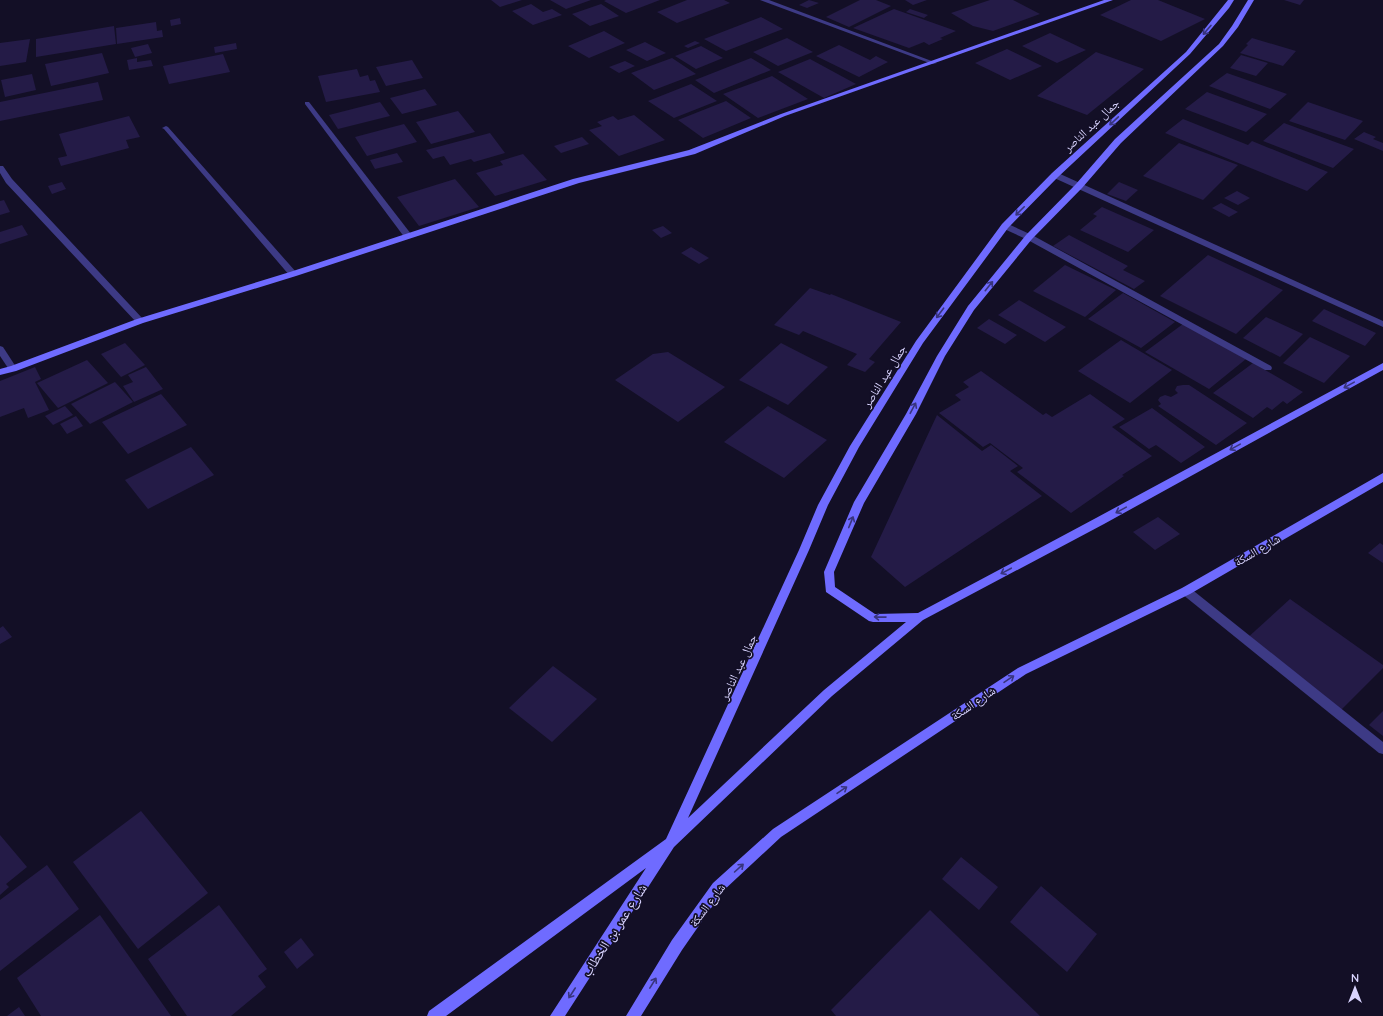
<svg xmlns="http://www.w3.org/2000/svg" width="1383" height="1016" viewBox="0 0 1383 1016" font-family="Quicksand,'Noto Naskh Arabic',sans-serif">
<rect width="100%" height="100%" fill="#130f26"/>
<g fill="#241b47">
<polygon points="491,0 522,0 500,7"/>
<polygon points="550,0 591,0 566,9"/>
<polygon points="606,0 660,0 626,13 604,1"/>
<polygon points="687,0 724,0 730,3 677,23 657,12"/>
<polygon points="809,0 819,3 807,8 799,5"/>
<polygon points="860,0 876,0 891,6 849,27 826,17"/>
<polygon points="905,0 927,0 913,5"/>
<polygon points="990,0 1013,0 1040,14 993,31 973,26 951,13"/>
<polygon points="1131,0 1158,0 1205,19 1161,41 1100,15"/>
<polygon points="1284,0 1304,0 1300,5"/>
<polygon points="531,4 543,12 552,9 562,15 533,25 512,11"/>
<polygon points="601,4 619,16 590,26 572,14"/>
<polygon points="894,9 956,31 940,38 943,39 929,45 924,42 909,48 853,28"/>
<polygon points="910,9 928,15 924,18 906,12"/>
<polygon points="761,17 783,29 726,51 704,39"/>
<polygon points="180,18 181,24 171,26 170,20"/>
<polygon points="156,22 157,31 162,30 163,37 117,44 116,28"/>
<polygon points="114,26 116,44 36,57 36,39"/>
<polygon points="604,31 625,43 589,58 568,46"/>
<polygon points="1050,33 1086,50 1057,63 1022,46"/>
<polygon points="787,38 813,52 778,66 753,52"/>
<polygon points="1252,38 1296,51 1283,66 1240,53 1248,45 1246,44"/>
<polygon points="30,39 26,62 0,66 0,43"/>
<polygon points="695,41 700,43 688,48 684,46"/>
<polygon points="645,42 666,53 647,61 626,50"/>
<polygon points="236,43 237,49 215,53 214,47"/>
<polygon points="148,44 152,53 135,57 131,48"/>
<polygon points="839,45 870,60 876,56 888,62 859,77 816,56"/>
<polygon points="701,46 723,58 696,69 675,56"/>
<polygon points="1007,49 1042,66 1010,80 975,63"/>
<polygon points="1096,52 1144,69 1087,115 1037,96"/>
<polygon points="102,53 109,73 51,86 45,64"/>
<polygon points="223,54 230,72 169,84 163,66"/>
<polygon points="1241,55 1268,63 1256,76 1230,68"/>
<polygon points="137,58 137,62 151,60 153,66 129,70 127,60"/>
<polygon points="672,58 696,74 654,90 631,73"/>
<polygon points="751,58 771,70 714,93 695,80"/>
<polygon points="810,59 856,84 824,98 778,72"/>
<polygon points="412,60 423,78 386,86 376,67"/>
<polygon points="625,61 635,66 619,73 609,67"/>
<polygon points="357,69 360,77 368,75 370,81 375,80 380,92 326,102 318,76"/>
<polygon points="1227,73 1287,94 1270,109 1209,86"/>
<polygon points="32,74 36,90 5,97 1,80"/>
<polygon points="772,76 808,99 758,118 723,94"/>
<polygon points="98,82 103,100 0,121 0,102"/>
<polygon points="691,84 717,101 674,118 648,101"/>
<polygon points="425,89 437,105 402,114 390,98"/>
<polygon points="1207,92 1267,114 1246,132 1185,109"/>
<polygon points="726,101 751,118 703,138 678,120"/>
<polygon points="380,102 390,116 338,129 329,115"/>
<polygon points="1308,102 1363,121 1345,140 1289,121"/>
<polygon points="458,111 475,132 431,144 416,122"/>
<polygon points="634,115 665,140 619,156 589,130 602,126 597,122 613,116 618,120"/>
<polygon points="129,116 140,137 126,140 129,148 61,166 58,158 67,156 59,134"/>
<polygon points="1183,119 1248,145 1252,141 1328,172 1307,191 1165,133"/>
<polygon points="1284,123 1354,149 1333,168 1263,141"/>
<polygon points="404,124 417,142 367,156 355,137"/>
<polygon points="1364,132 1376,137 1373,139 1383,143 1383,151 1354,139"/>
<polygon points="490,133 505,153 474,162 471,159 450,165 444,156 433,159 426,150"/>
<polygon points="582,137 589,144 561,153 554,146"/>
<polygon points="1179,143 1238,165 1203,200 1143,176"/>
<polygon points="397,153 403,162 375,169 370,160"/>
<polygon points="523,154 547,180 495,196 476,173 503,165 500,161"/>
<polygon points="455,179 479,207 419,226 397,197"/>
<polygon points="62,182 66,189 52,194 48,186"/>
<polygon points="1119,182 1138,190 1126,201 1107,194"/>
<polygon points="1237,191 1250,198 1238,205 1224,198"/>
<polygon points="4,200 10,212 0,215 0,201"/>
<polygon points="1221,203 1238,212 1229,217 1212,208"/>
<polygon points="1102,207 1154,230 1128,252 1080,230 1097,216 1093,214"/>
<polygon points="22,225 28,235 0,244 0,232"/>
<polygon points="663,226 672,233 661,238 652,230"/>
<polygon points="1069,235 1128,266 1123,270 1145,281 1134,289 1053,246"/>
<polygon points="691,247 709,258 699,264 681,253"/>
<polygon points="1208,255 1283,290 1236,334 1160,296"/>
<polygon points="1065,265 1116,290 1085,317 1033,291"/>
<polygon points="810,288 830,295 831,294 901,322 869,359 875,362 865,372 847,365 857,354 803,331 799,335 774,325"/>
<polygon points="1123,293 1175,322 1141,348 1088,319"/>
<polygon points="1019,300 1066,327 1045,342 998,315"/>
<polygon points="1324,309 1376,333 1365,346 1312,321"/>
<polygon points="1266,317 1303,334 1280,357 1243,338"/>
<polygon points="989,319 1017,335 1005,344 977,328"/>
<polygon points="1183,324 1246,359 1209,389 1145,352"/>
<polygon points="1310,337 1350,356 1324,383 1283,363"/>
<polygon points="1121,340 1172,370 1130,403 1078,371"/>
<polygon points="125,343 145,365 121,377 101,354"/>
<polygon points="781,343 828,367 788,405 739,380"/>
<polygon points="668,352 725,387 678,422 615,380 653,354"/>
<polygon points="87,360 108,383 58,408 37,383"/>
<polygon points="1253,363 1303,392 1287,404 1283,401 1272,410 1267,407 1253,418 1213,393"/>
<polygon points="35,367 41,379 35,382 49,410 28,418 24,408 0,417 0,381"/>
<polygon points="146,367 163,389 134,402 123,386 133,382 128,375"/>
<polygon points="981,371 1043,415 1046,413 1052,417 1090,394 1125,419 1112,427 1152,456 1122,475 1124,476 1071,513 1017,472 1023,468 990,443 983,447 939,413 961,400 955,395 969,387 963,382"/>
<polygon points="115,382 133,402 90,424 71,404"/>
<polygon points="1183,385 1189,385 1247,423 1216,445 1158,406 1161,404 1158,400 1160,397 1165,395 1171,397 1178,393 1175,390 1177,386"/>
<polygon points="161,394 187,425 128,454 102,422"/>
<polygon points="65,406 73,415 53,425 45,416"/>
<polygon points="768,406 827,440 784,478 724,442"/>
<polygon points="1152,408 1205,447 1181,463 1156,445 1149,449 1119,427"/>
<polygon points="937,415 982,451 991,445 1018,466 1010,471 1042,496 905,587 871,557"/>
<polygon points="76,416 83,426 67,434 60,424"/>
<polygon points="191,447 214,475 148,509 125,480"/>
<polygon points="1158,517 1180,534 1155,550 1133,532"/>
<polygon points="1380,543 1383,545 1383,563 1368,553"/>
<polygon points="1290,599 1383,665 1383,668 1340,711 1245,640"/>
<polygon points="3,626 12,637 0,644 0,628"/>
<polygon points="553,666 597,699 552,742 509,708"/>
<polygon points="1383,711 1383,736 1369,725"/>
<polygon points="141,811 208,893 138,949 73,862"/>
<polygon points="0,835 27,867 6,884 9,887 0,895"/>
<polygon points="961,857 998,887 979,910 942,879"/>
<polygon points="47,865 79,909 0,971 0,900"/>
<polygon points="1041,886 1097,934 1067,972 1010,922"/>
<polygon points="219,905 267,969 258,976 266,987 231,1016 187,1016 148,959"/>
<polygon points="930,910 1040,1016 836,1016 831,1010"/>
<polygon points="100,915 171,1016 41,1016 17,978"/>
<polygon points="301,938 314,955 297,969 284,952"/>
<polygon points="19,1007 25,1016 7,1016"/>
</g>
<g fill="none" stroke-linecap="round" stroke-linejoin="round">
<g fill="#3d3a85" fill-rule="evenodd">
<polygon points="760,0 769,0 937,63 932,64"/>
<polygon points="305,102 309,102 411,234 411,238 405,238 305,104"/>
<polygon points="166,126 168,127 296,272 296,276 290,276 164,129 162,128"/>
<polygon points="1052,173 1058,173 1383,321 1383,327 1052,177"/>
<polygon points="1002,224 1008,224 1032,235 1271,366 1272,368 1271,370 1265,370 1026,239 1002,228"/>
<polygon points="0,346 3,347 16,367 17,369 16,371 10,371 0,356"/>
<polygon points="1186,587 1190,588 1383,742 1383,754 1379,753 1182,594 1181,591 1182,588"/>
</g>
<polygon fill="#3d3a85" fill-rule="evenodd" points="0,166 3,166 12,179 143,319 144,321 143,323 137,323 6,183 0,173"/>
<g fill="#6f6bff" fill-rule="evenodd">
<polygon points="1104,0 1113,0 785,116 695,154 579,183 296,276 143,323 16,371 0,375 0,369 11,366 137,319 290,272 573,179 689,150 781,114"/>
<polygon points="1228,0 1234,0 1229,8 1190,54 1058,177 1008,228 923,343 859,447 828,505 809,550 688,818 824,690 906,622 873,622 869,621 826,592 824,572 854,502 906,414 937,356 968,306 1026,235 1076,184 1115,139 1219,44 1232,26 1248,0 1254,0 1238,27 1223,46 1121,143 1082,188 1032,239 974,310 945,356 916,414 864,503 834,572 835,587 875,614 918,613 1096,518 1383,363 1383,370 1104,524 923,620 832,696 674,847 565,1016 550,1016 646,868 446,1016 427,1016 429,1011 666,839 799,550 818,505 850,446 916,341 1002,224 1052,173 1186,52"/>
<polygon points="1383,473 1383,482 1190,594 1026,674 781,837 723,891 682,950 641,1016 626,1016 672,940 713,883 773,829 1018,668 1182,588"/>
</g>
</g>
<defs><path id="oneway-shaft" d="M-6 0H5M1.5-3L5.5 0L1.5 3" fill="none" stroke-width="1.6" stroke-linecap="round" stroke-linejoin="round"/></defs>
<g stroke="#38347d">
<use href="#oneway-shaft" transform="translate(1207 30) rotate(131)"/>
<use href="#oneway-shaft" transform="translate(1114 121) rotate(137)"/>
<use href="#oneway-shaft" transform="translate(1020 211) rotate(135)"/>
<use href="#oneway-shaft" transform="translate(989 286) rotate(-51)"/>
<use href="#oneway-shaft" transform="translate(940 313) rotate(127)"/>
<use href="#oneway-shaft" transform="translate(1349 385) rotate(151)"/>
<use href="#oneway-shaft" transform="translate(913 408) rotate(-62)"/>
<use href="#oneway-shaft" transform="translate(1235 447) rotate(151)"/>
<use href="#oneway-shaft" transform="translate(1121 510) rotate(151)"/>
<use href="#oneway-shaft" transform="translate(851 522) rotate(-68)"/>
<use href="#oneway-shaft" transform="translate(1006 571) rotate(152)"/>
<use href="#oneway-shaft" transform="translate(880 617) rotate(-179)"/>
<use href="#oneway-shaft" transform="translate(1009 679) rotate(-34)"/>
<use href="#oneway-shaft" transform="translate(842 790) rotate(-34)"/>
<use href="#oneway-shaft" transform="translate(739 868) rotate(-42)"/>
<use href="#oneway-shaft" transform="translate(653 983) rotate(-58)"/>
<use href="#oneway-shaft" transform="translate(572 993) rotate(123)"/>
</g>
<g text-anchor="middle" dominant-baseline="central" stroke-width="3.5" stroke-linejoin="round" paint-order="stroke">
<g font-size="12" fill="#d9d4ff" stroke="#130f26">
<text transform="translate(1091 125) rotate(-43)">جمال عبد الناصر</text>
<text transform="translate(884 376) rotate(-58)">جمال عبد الناصر</text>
<text transform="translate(1257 550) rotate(-30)">شارع السكة</text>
<text transform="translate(738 667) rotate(-65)">جمال عبد الناصر</text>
<text transform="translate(973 703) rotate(-34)">شارع السكة</text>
<text transform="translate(707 905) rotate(-53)">شارع السكة</text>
</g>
<g font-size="14" fill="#d9d4ff" stroke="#130f26">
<text transform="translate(614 930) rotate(-57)">شارع عمر بن الخطاب</text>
</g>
</g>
<g transform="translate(1355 988)" stroke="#130f26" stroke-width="3" paint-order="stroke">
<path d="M0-3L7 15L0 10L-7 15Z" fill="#d9d4ff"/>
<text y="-6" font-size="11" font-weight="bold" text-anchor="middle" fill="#d9d4ff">N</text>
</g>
</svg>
